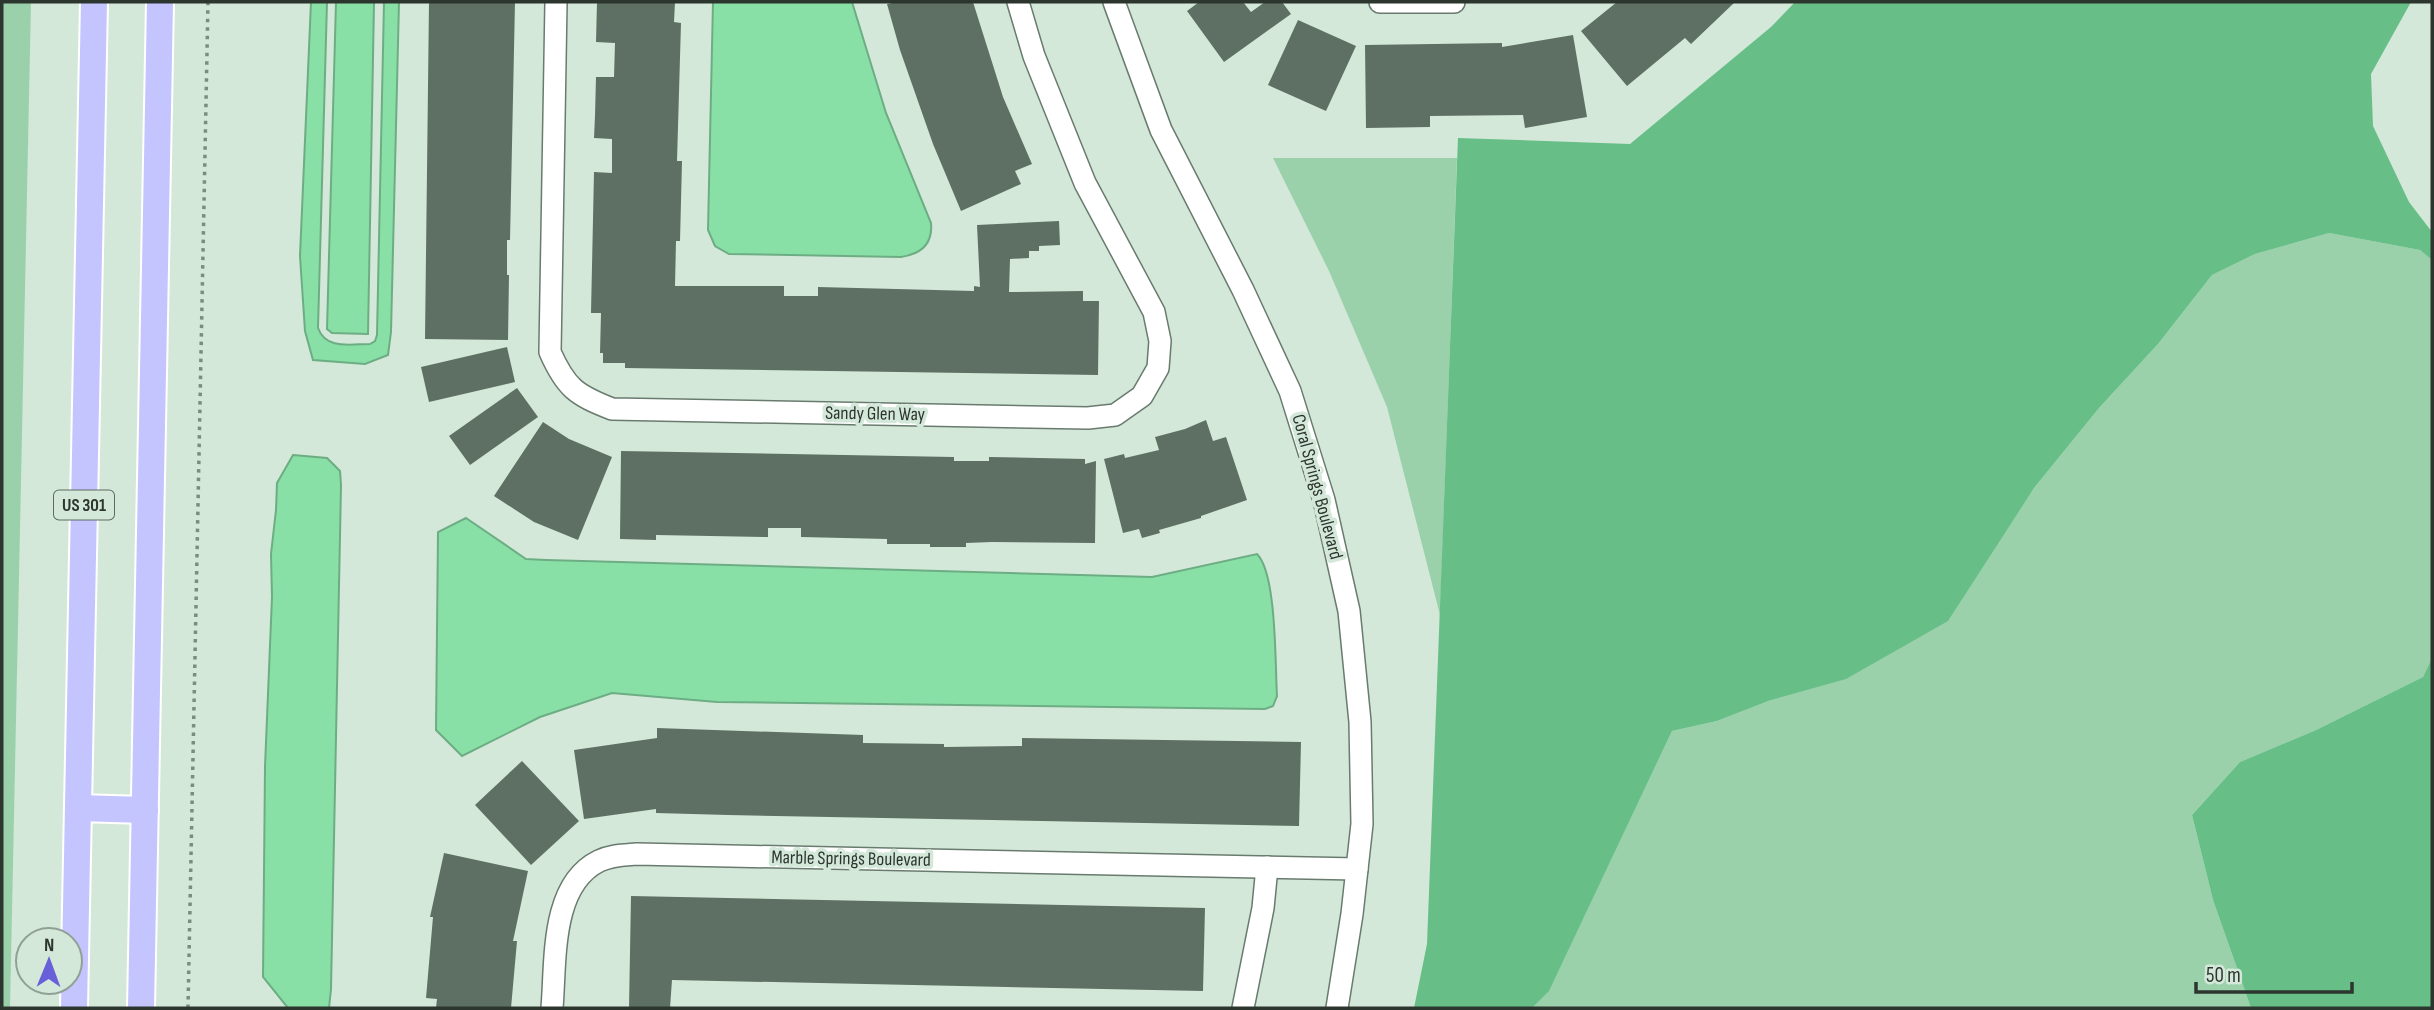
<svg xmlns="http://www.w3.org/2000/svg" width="2434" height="1010" viewBox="0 0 2434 1010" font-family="'Sofia Sans Condensed',sans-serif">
<rect width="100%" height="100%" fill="#d3e8d9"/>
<g fill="#9ad1ab">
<polygon points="2,2 31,2 10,1008 2,1008"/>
<polygon points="1273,158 1457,158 1440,615 1387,407 1329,271"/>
<polygon points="2329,233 2420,250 2432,260 2432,658 2423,677 2316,730 2240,762 2192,815 2213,900 2251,1008 1532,1008 1549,990 1672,731 1717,721 1771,700 1991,552 2034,488 2099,408 2158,344 2212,275 2255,254"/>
</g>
<g fill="#67bf87">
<polygon points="1795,2 2411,2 2371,74 2373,126 2409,202 2432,232 2432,260 2420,250 2329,233 2255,254 2212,275 2158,344 2099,408 2034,488 1948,621 1846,679 1771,700 1717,721 1672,731 1549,991 1532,1008 1414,1008 1427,944 1458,138 1630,144 1771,27"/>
<polygon points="2432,658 2432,1008 2251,1008 2213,900 2192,815 2240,762 2316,730 2423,677"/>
</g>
<g fill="#89e0a7" stroke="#6dad83" stroke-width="2">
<path d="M311,2h16l-9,326c8,22 32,16 52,16l5,-3 2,-6 7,-333h15l-8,330 -3,23 -23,9 -52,-4 -8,-29 -5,-75z"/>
<polygon points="336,2 374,2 368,334 332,333 327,329"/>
<path d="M713,2h139l34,111 45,110c2,21 -10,31 -30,34l-172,-3 -14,-8 -7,-16z"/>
<polygon points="293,455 327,458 340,471 341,485 331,989 329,1008 288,1008 263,977 265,767 272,597 271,554 276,510 277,483"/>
<path d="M466,518l60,41 20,1 606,17 105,-23c20,20 18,111 20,142l-4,10 -8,3 -548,-7 -105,-9 -72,24 -78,39 -26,-26 2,-198z"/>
</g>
<g fill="#5e7063">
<polygon points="429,2 515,2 510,240 507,240 507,275 509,275 508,340 425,339"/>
<polygon points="597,2 675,2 674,22 681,23 677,161 682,161 680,241 676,241 675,286 784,286 784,296 818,296 818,287 974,291 974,286 980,287 977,225 1059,221 1060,245 1039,246 1039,251 1029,251 1029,258 1010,259 1009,292 1083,291 1083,301 1099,301 1098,375 625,368 625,363 603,363 603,353 600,353 601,313 591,313 594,172 612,173 612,139 594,138 595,116 596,77 614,77 615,43 596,42"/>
<polygon points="897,2 973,2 1003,97 1032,164 1015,171 1021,184 961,211 933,144 900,50 887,4"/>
<polygon points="1199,2 1243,2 1251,12 1265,2 1282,2 1291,14 1224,62 1187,11"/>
<polygon points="1617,2 1735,2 1691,44 1685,38 1627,86 1581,31"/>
<polygon points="1298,20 1356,46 1326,111 1268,85"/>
<polygon points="1573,35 1587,117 1525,128 1523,115 1430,116 1430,127 1366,128 1365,45 1502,43 1502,47"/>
<polygon points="507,347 515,382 429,402 421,367"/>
<polygon points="517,388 538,417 470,465 449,436"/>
<polygon points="1206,420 1213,441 1226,437 1247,500 1201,516 1201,518 1159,530 1160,533 1142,538 1139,529 1123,533 1104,459 1124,454 1125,458 1159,450 1155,437 1185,429"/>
<polygon points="543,422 569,439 612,457 578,540 534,522 494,496"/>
<polygon points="621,451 954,457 954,461 989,461 989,457 1085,459 1085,464 1096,461 1095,543 992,542 966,543 966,547 930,547 930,544 887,544 887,539 801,537 801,528 768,528 768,537 656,535 656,540 620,539"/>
<polygon points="657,728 863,735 863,743 944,744 944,747 1022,746 1022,738 1301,742 1299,826 728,815 656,813 656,809 584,819 574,750 657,738"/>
<polygon points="522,761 579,821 531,865 475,805"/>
<polygon points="444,853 528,871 513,941 517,941 511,1008 436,1008 437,999 426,998 433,917 430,917"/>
<polygon points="631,896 1205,908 1203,991 672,980 670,1008 629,1008"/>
</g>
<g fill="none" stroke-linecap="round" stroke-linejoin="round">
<g stroke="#697b6e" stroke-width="24">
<g id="minor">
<path d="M556,2l-6,350c16,36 26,43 62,57l476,9 27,-3 27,-19 16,-28 2,-27 -6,-29 -69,-129 -51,-127 -16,-54"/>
<polyline points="1114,2 1161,130 1243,290 1290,391 1324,500 1349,611 1360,722 1362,824 1352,914 1337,1008"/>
<polyline points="1380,2 1454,2"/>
<path d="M552,1008c4,-46 -2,-123 47,-147 12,-6 25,-6 37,-7l721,15"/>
<polyline points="1243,1008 1263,908 1267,867"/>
</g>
</g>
<g stroke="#fff" stroke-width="30">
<g id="major">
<polyline points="78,808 145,810"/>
<polyline points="74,1008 94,2"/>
<polyline points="141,1008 160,2"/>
</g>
</g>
<polyline stroke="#7c8a80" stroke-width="3.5" stroke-dasharray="3.5 5" stroke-linecap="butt" points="188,1008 208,2"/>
<use href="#minor" stroke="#fff" stroke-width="21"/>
<use href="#major" stroke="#c4c5fe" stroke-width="26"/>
</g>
<g text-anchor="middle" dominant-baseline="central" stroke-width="7" stroke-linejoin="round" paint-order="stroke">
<rect fill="#d3e8d9" stroke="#5f6b62" stroke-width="2" x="54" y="490.5" width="60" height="29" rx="5"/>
<g font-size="18" font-weight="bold" fill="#2d352f">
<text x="84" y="505">US 301</text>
</g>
<g font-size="19" fill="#2d352f" stroke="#d3e8d9">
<text transform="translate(875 414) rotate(1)">Sandy Glen Way</text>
<text transform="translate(1317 487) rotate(75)">Coral Springs Boulevard</text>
<text transform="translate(851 859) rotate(1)">Marble Springs Boulevard</text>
</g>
</g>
<rect width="2434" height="1010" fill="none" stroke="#2d352f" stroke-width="7"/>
<g transform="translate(49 961) rotate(1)"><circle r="33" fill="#d3e8d9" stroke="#91a095" stroke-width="2"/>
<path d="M0-5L12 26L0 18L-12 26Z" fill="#6860d9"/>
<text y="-10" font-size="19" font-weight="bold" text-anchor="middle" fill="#2d352f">N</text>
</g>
<path d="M2196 982v10h156v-10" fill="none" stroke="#2d352f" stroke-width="3.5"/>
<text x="2206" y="982" font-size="21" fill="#2d352f" stroke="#d3e8d9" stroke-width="5" paint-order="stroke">50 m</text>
</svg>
